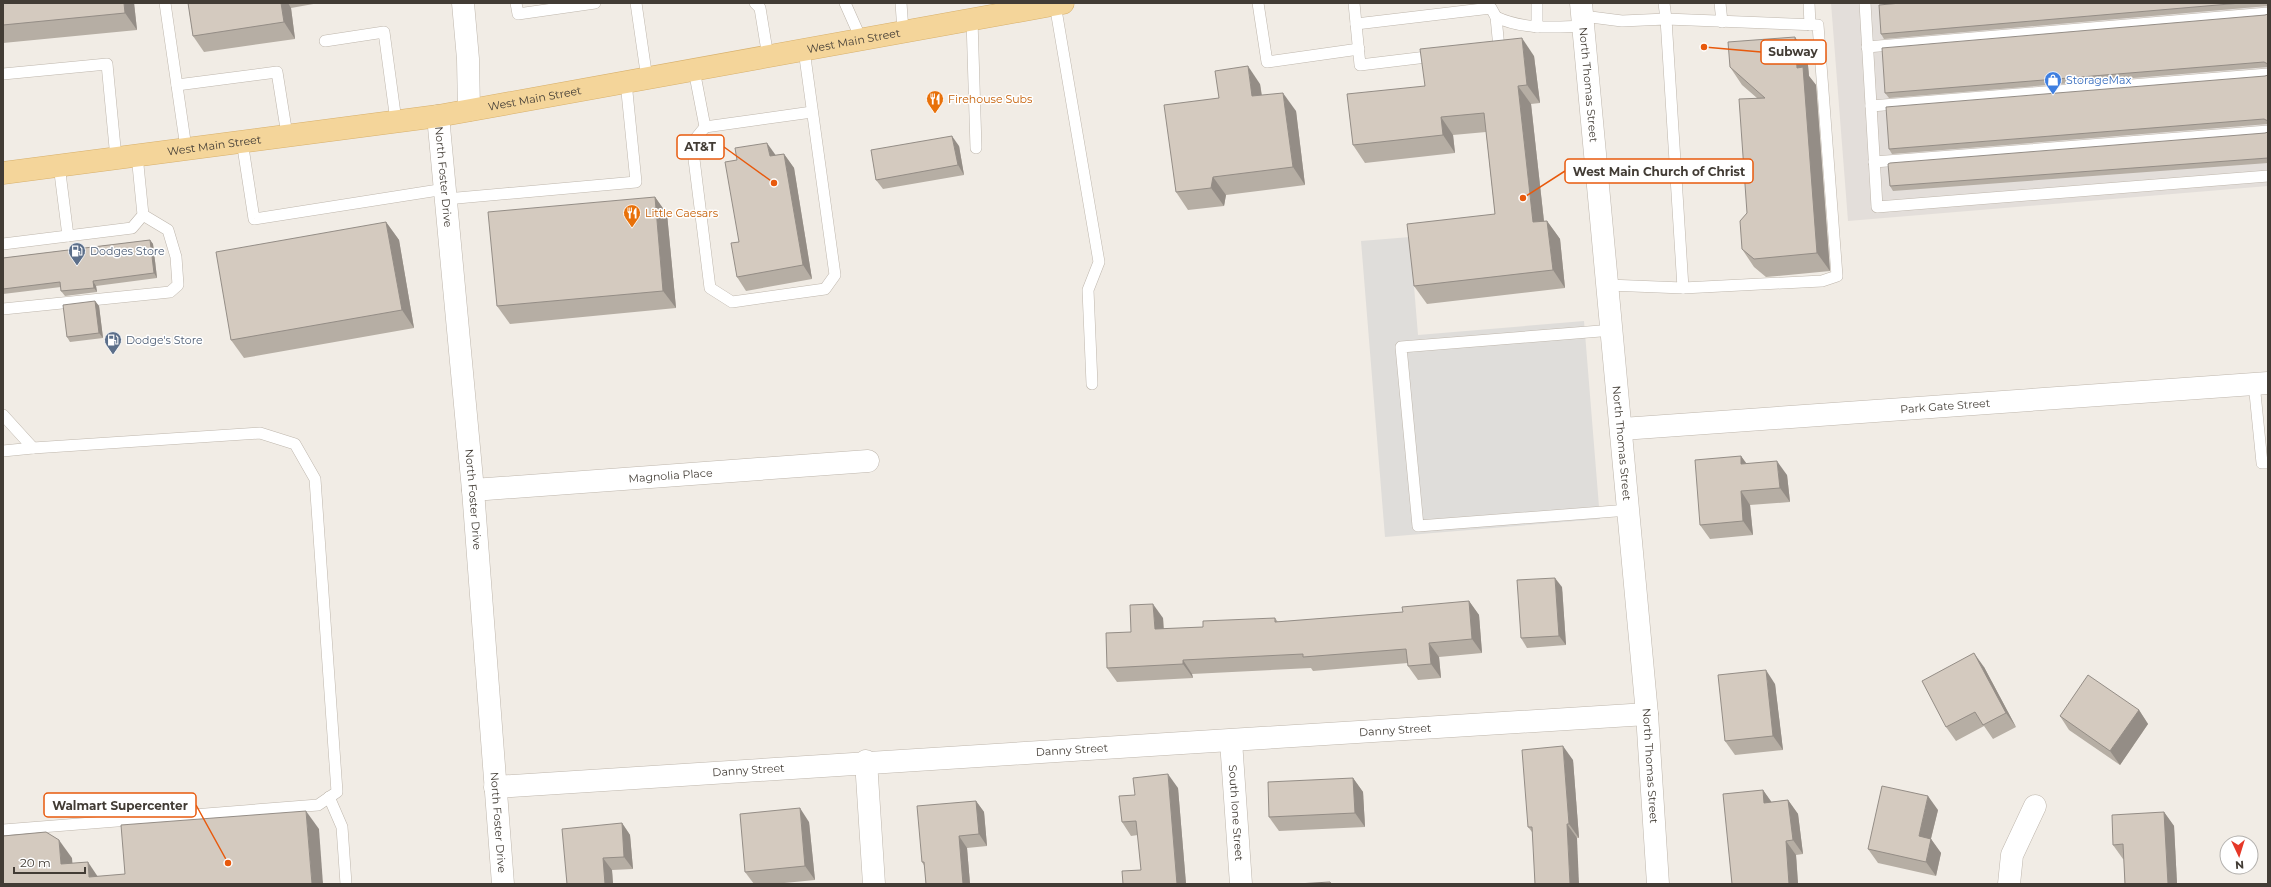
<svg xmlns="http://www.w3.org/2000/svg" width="2271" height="887" viewBox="0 0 2271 887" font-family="Montserrat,sans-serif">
<rect width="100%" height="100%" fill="#f1ece5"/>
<polygon fill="#e3deda" points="1831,3 2268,3 2268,186 1848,221"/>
<polygon fill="#dfddda" points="1410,237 1418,335 1584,321 1600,519 1385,537 1361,241"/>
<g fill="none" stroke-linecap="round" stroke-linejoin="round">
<g stroke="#beb6ac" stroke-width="12">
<g id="service">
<polyline points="165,3 186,148"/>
<polyline points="516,3 518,14 595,3"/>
<polyline points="636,3 647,79"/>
<polyline points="755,3 760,8 768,57"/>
<polyline points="845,3 861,39"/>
<polyline points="901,3 903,31"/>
<polyline points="1258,3 1267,62 1359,49"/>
<polyline points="1354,3 1360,65 1435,56"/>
<polyline points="1537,3 1537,27"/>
<polyline points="1664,3 1666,19 1818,25 1837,276 1822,281 1683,288"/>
<polyline points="1720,3 1722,22"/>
<polyline points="1809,3 1810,25"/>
<polyline points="1865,3 1877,207 2268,176"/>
<polyline points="1055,4 1099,262 1088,290 1092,384"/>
<polyline points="1583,16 1622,21 1666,19 1683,288 1608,285"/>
<path d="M1496,17c28,13 57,10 88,9"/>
<polyline points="972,20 976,148"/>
<polyline points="1356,24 1491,8 1496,17 1499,48 1492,49"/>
<polyline points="325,41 384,32 396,121"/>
<polyline points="1867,47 2268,13"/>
<polyline points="694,70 705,127 692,143 710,288 732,302 825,289 835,275 804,50"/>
<polyline points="3,74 107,64 116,158"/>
<polyline points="177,85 277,72 287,135"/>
<polyline points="1871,106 2268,74"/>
<polyline points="705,127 812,112"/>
<polyline points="242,141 254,219 445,189"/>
<polyline points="1874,162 2268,131"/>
<polyline points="59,165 68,236"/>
<polyline points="446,199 636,182 626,82"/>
<polyline points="3,244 132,228 143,215 137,155"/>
<polyline points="3,309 170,292 178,285 176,257 168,230 143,215"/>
<polyline points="1613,330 1401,347 1418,526 1629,510"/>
<polyline points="2254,383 2262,463 2268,463"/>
<polyline points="3,415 33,448 260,433 295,444 315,479 337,792 318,805 3,830"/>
<polyline points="3,451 33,448"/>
<polyline points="329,797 342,827 346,884"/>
</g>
</g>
<g stroke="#beb6ac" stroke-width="23">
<g id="minor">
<polyline points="463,3 468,59 469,110"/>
<path id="s1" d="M438,116l35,374 30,394"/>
<path id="s2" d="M1622,429l646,-46"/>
<path id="s3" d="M473,490l395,-29"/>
<path id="s4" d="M1231,741l10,143"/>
<polyline points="866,761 874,884"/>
<path id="s5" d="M495,787c384,-27 768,-48 1152,-73"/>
<polyline points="2009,884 2012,855 2035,806"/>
</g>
</g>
<g stroke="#beb6ac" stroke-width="23">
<g id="tertiary">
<path id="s6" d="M1581,3l66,711 11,170"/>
</g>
</g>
<g stroke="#d7b06c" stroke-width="23">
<g id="primary">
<path id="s7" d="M3,173l435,-57 625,-113"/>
</g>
</g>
<use href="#service" stroke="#fff" stroke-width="11"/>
<use href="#minor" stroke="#fff" stroke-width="22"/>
<use href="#tertiary" stroke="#fff" stroke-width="22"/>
<use href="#primary" stroke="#f4d59a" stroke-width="22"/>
</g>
<g fill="#b6aea4">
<polygon points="3,3 134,3 137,30 3,43"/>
<polygon points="188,3 319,3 291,8 295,39 204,52 193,36"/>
<polygon points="1901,3 2268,3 2268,6 1884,39 1881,34"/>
<polygon points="2268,14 2268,67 1889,98 1885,93 2265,15"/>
<polygon points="1807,55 1809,76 1816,85 1830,271 1766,277 1754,267 1742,249 1747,213 1757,98 1742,85 1730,67"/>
<polygon points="1534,56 1540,103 1531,104 1544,221 1547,221 1560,239 1565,288 1427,304 1414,286 1495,214 1486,132 1453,135 1455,153 1365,163 1353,145 1425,86"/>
<polygon points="2268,75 2268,124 1892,154 1889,149 2265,76"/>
<polygon points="1260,84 1262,95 1296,111 1305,185 1226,195 1224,206 1188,210 1176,192 1219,98"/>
<polygon points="2268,132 2268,163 1893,191 1890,186 2265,133"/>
<polygon points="959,146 964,175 883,189 876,180"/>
<polygon points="784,154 794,168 812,279 746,291 737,277 739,242 776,155"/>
<polygon points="655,197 667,214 676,308 510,324 497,306"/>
<polygon points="386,222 399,240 414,328 244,358 231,340"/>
<polygon points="150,240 153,244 157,278 96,286 97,292 65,296 61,291 61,287 3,294 3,258"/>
<polygon points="95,301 99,306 103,338 70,342 67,337"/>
<polygon points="1741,456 1746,463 1787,475 1790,502 1750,505 1753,535 1710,539 1700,525"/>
<polygon points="1562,587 1566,645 1527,648 1521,638"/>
<polygon points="1469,601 1479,615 1482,653 1439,657 1441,678 1418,680 1408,666 1408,663 1313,671 1311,668 1192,674 1193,678 1117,682 1107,668 1131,632 1163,618 1164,629 1203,627 1275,618 1278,622 1403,612"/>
<polygon points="1984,667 2016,727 1993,739 1984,726 1956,741 1946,727"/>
<polygon points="1775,684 1783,750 1735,755 1725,741"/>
<polygon points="2139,710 2148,724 2120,765 2069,730 2060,716"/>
<polygon points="1573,760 1579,838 1532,832 1528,827"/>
<polygon points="1353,778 1363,792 1365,827 1279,831 1269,817"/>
<polygon points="1178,788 1186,884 1123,884 1141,870 1138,835 1131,836 1122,822 1135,795"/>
<polygon points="1763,790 1771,802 1788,800 1798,814 1803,854 1796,855 1798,884 1732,884"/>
<polygon points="976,801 984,812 987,846 967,848 970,884 926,884 925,867 922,862"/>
<polygon points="1938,810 1931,839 1941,853 1936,876 1878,863 1868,849"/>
<polygon points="2164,812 2174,826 2177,884 2125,884 2124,859 2123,859 2113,845"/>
<polygon points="809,822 815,880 774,884 754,884 745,872"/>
<polygon points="622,823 630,835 633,869 612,870 613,884 567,884"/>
</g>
<g fill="#948d86">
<polygon points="124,3 134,3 137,30 125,13"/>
<polygon points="281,3 288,3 291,8 295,39 284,22"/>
<polygon points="1795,37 1807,55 1809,76 1816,85 1830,271 1817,253 1797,68"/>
<polygon points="1522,38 1534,56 1540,103 1527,85"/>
<polygon points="1248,66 1260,84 1264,114 1252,96"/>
<polygon points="1518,86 1531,104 1546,240 1533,222"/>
<polygon points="1283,93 1296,111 1305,185 1293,167"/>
<polygon points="1441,117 1453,135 1455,153 1443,135"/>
<polygon points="952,136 959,146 964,175 958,165"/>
<polygon points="767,143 777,157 770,156"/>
<polygon points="784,154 794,168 812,279 803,265"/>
<polygon points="1213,177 1226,195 1224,206 1211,188"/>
<polygon points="655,197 667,214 676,308 663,291"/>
<polygon points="1547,221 1560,239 1565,288 1553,270"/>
<polygon points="386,222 399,240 414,328 402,310"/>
<polygon points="150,240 153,244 157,278 154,273"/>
<polygon points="93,281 96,286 97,292 94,288"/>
<polygon points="95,301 99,306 103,338 99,333"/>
<polygon points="1741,456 1751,470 1741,464"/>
<polygon points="1777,461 1787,475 1790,502 1780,488"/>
<polygon points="1741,491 1750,505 1753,535 1743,521"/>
<polygon points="1555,578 1562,587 1566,645 1559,636"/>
<polygon points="1469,601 1479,615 1482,653 1472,639"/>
<polygon points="1153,604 1163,618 1164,643 1155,629"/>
<polygon points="1429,643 1439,657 1441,678 1431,664"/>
<polygon points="1974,653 1984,667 2016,727 2006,713"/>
<polygon points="1183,660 1192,674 1193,678 1183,664"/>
<polygon points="1766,670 1775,684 1783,750 1773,736"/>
<polygon points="2139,710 2148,724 2120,765 2110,751"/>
<polygon points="1563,746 1573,760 1579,838 1569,824"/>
<polygon points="1168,774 1178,788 1186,884 1177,884"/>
<polygon points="1353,778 1363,792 1365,827 1355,813"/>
<polygon points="1763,790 1773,804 1764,803"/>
<polygon points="1928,796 1938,810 1928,850 1919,836"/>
<polygon points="1788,800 1798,814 1803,854 1793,840"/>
<polygon points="976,801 984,812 987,846 979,834"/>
<polygon points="800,808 809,822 815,880 805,866"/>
<polygon points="306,811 319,829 323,884 312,884"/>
<polygon points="2164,812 2174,826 2177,884 2168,884"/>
<polygon points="622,823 630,835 633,869 624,857"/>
<polygon points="1567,824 1577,838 1579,884 1570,884"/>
<polygon points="959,836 967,848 970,884 963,884"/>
<polygon points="1931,839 1941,853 1936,876 1926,862"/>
<polygon points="59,840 72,858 74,882 61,864"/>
<polygon points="1786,841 1796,855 1798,884 1789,884"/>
<polygon points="603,858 612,870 613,884 605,884"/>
<polygon points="88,862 100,880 89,877"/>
</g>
<g fill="#d4cabf" stroke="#948d86">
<polygon points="3,3 124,3 125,13 3,25"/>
<polygon points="188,3 281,3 284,22 193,36"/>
<polygon points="1901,3 2241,3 1881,34 1879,5"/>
<polygon points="2268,14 2268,64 2264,62 1885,93 1882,48 2265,15"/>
<polygon points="1795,37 1797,68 1803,67 1817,253 1754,259 1742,249 1740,221 1747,213 1739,99 1765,98 1730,67 1728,42"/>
<polygon points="1522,38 1527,85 1518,86 1533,222 1547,221 1553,270 1414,286 1407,224 1495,214 1484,113 1441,117 1443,135 1353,145 1347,94 1425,86 1420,49"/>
<polygon points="1248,66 1252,96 1283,93 1293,167 1213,177 1211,188 1176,192 1164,105 1219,98 1215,71"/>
<polygon points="2268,75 2268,121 2264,119 1889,149 1886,107 2265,76"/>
<polygon points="2268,132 2268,158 1890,186 1888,164 1890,163 2265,133"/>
<polygon points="952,136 958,165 876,180 871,150"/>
<polygon points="767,143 770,156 784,154 803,265 737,277 731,243 739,242 725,162 737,160 735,148"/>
<polygon points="655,197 663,291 497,306 488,212"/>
<polygon points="386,222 402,310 231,340 216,252"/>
<polygon points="150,240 154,273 93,281 94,288 61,291 60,282 3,289 3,258"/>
<polygon points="95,301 99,333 67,337 63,305"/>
<polygon points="1741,456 1741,464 1777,461 1780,488 1741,491 1743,521 1700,525 1695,460"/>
<polygon points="1555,578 1559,636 1521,638 1517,580"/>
<polygon points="1469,601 1472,639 1429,643 1431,664 1408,666 1406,649 1303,657 1303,654 1183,660 1183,664 1107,668 1106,633 1131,632 1130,605 1153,604 1155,629 1203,627 1203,621 1275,618 1275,622 1403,612 1402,607"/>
<polygon points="1974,653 2006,713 1983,725 1975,712 1946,727 1922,681"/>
<polygon points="1766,670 1773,736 1725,741 1718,675"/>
<polygon points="2088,675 2139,710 2110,751 2060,716"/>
<polygon points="1563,746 1569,824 1567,824 1570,884 1535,884 1532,827 1528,827 1522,750"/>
<polygon points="1168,774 1177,884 1123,884 1122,871 1141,870 1136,821 1122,822 1119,796 1135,795 1133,778"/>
<polygon points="1353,778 1355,813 1269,817 1268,782"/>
<polygon points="1882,786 1928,796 1919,836 1931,839 1926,862 1868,849"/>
<polygon points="1763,790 1764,803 1788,800 1793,840 1786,841 1789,884 1732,884 1723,794"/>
<polygon points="976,801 979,834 959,836 963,884 926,884 924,862 922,862 917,806"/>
<polygon points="800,808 805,866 745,872 740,814"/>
<polygon points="306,811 312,884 3,884 3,836 46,832 59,840 61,864 88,862 89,877 125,874 121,825"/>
<polygon points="2164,812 2168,884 2125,884 2123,844 2113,845 2112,815"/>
<polygon points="622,823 624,857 603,858 605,884 567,884 562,829"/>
<polygon points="1330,882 1331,884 1297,884"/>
</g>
<defs>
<g id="shop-pin" transform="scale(0.9)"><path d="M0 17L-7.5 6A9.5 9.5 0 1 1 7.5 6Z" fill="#3f7fe0" stroke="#fff"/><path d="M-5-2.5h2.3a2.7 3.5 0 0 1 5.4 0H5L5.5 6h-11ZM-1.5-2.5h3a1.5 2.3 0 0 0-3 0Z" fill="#fff"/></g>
<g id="restaurant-pin" transform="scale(0.9)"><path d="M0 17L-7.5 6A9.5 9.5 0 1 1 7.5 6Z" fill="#e8710a" stroke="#fff"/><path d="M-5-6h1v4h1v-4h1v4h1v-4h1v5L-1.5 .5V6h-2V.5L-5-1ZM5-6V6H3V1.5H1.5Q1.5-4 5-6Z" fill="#fff"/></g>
<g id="fuel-pin" transform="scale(0.9)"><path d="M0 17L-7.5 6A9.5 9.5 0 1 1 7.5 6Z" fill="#5c6f8a" stroke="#fff"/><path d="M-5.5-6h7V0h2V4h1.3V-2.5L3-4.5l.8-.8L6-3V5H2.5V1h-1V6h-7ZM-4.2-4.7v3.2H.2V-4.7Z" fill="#fff"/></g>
</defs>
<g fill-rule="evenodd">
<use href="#shop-pin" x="2053" y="80"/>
<use href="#restaurant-pin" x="935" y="99"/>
<use href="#restaurant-pin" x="632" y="213"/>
<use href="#fuel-pin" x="77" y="251"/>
<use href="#fuel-pin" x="113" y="340"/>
</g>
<g text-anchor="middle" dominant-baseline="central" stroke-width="3" stroke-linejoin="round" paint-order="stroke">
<g font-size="11" fill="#423c35" stroke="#fff">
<text stroke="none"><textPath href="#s7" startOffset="861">West Main Street</textPath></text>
<text stroke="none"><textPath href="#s6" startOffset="82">North Thomas Street</textPath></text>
<text stroke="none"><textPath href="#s7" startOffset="537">West Main Street</textPath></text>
<text stroke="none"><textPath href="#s7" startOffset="213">West Main Street</textPath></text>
<text stroke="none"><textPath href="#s1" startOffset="61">North Foster Drive</textPath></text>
<text stroke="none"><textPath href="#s2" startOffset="324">Park Gate Street</textPath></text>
<text stroke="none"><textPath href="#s6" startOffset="442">North Thomas Street</textPath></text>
<text stroke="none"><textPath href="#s3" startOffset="198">Magnolia Place</textPath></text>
<text stroke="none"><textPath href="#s1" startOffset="385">North Foster Drive</textPath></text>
<text stroke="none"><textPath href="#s5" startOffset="902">Danny Street</textPath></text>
<text stroke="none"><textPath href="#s5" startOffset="578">Danny Street</textPath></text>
<text stroke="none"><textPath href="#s6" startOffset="766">North Thomas Street</textPath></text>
<text stroke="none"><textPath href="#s5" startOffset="254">Danny Street</textPath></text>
<text stroke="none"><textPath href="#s4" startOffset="72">South Ione Street</textPath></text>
<text stroke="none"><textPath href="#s1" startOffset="709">North Foster Drive</textPath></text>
</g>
<g font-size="11" fill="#366cbe" stroke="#fff" text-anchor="start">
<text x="2066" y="80">StorageMax</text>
</g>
<g font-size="11" fill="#c56008" stroke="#fff" text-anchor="start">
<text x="948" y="99">Firehouse Subs</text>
<text x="645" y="213">Little Caesars</text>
</g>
<g font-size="11" fill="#4e5e75" stroke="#fff" text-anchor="start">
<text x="90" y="251">Dodges Store</text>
<text x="126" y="340">Dodge's Store</text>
</g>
</g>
<path fill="none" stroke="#e8590c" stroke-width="1.5" d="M1704 47L1761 52M774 183L724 147M1523 198L1565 171M228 863L196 805"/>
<g fill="#e8590c" stroke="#fff" stroke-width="1.5">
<circle cx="1704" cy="47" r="4"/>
<circle cx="774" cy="183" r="4"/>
<circle cx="1523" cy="198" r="4"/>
<circle cx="228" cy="863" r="4"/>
</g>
<g fill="#fff" stroke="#e8590c" stroke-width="1.5">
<rect x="1761" y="40" width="65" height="24" rx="4"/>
<rect x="677" y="135" width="47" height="24" rx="4"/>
<rect x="1565" y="159" width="188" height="24" rx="4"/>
<rect x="44" y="793" width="152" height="24" rx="4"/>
</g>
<g font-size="12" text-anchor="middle" font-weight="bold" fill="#423c35">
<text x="1793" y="56">Subway</text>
<text x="700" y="151">AT&amp;T</text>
<text x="1659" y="176">West Main Church of Christ</text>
<text x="120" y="810">Walmart Supercenter</text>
</g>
<rect width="2271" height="887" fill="none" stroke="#423c35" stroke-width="8"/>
<g transform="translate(2239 855) rotate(176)"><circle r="19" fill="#ffffff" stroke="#b3b1ae"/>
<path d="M0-3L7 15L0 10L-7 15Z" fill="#e53828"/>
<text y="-6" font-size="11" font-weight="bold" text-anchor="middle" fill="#423c35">N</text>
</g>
<path d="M14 867v6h71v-6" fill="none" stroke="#423c35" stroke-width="2"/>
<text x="20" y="867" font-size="12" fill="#423c35" stroke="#ffffff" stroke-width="3" paint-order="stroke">20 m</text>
</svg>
